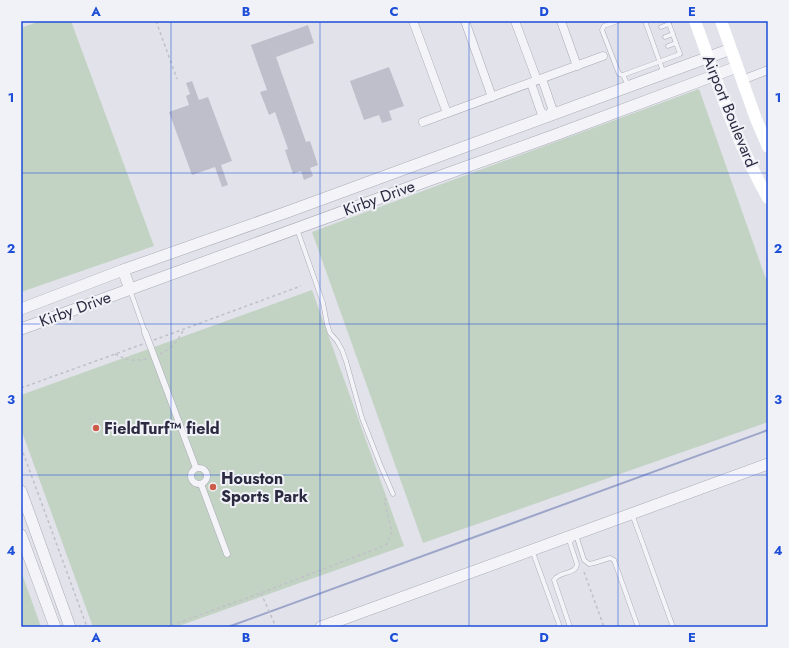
<svg xmlns="http://www.w3.org/2000/svg" width="789" height="648" viewBox="0 0 789 648" font-family="Jost,sans-serif">
<rect width="100%" height="100%" fill="#e1e2ea"/>
<g fill="#c3d3c3">
<polygon points="40,21 71,21 154,246 21,292 21,28"/>
<polygon points="699,89 768,285 768,422 423,543 312,232"/>
<polygon points="312,290 404,546 176,627 93,627 21,429 21,395"/>
<polygon points="21,571 41,627 21,627"/>
</g>
<g fill="none" stroke-linecap="round" stroke-linejoin="round">
<polyline stroke="#9da5c9" stroke-width="2" points="228,627 768,430"/>
</g>
<g fill="#bfbfcc">
<polygon points="308,25 314,43 276,57 306,142 310,141 318,165 310,168 313,176 304,180 301,171 293,174 285,150 288,149 275,112 269,115 260,92 267,90 251,45"/>
<polygon points="389,67 404,106 389,111 392,120 382,123 379,115 364,120 350,81"/>
<polygon points="192,81 199,100 208,97 232,161 221,165 228,185 222,187 215,167 192,175 169,112 189,105 186,96 190,94 186,83"/>
</g>
<g fill="none" stroke-linecap="round" stroke-linejoin="round">
<g stroke="#aaabb7" stroke-width="5">
<g id="service">
<polyline points="618,21 604,26 602,30 619,74 623,75 628,85"/>
<polyline points="645,21 664,74"/>
<polyline points="661,27 669,24"/>
<polyline points="665,37 673,34"/>
<polyline points="668,46 676,43"/>
<polyline points="623,75 680,54 668,21"/>
<polyline points="297,229 323,303 327,324 330,333 337,341 342,350 346,361 362,418 380,464 393,494"/>
<polyline points="130,290 145,332"/>
<polyline points="632,514 673,627"/>
<polyline points="573,538 577,538 584,560 589,564 594,563 610,558 614,560 638,627"/>
<polyline points="532,550 560,627"/>
<path d="M570,627l-16,-47c5,-9 22,-5 23,-16l-7,-21 2,-4"/>
</g>
</g>
<g stroke="#aaabb7" stroke-width="7">
<g id="pedestrian">
<polyline points="145,332 196,468"/>
<circle cx="199" cy="476" r="8"/>
<polyline points="201,484 227,554"/>
</g>
</g>
<g stroke="#aaabb7" stroke-width="9">
<g id="minor">
<polyline points="413,21 447,113"/>
<polyline points="465,21 492,97"/>
<polyline points="515,21 537,80"/>
<polyline points="561,21 577,66"/>
<polyline points="742,80 768,70"/>
<polyline points="531,83 541,112 549,117 552,108 542,79"/>
<polyline points="423,122 603,56"/>
</g>
</g>
<g stroke="#aaabb7" stroke-width="12">
<g id="tertiary">
<polyline points="123,270 130,289"/>
<polyline points="21,309 123,270 290,211 731,49"/>
<polyline points="21,329 424,182 555,135 737,67"/>
<polyline points="21,491 70,627"/>
<polyline points="21,535 55,627"/>
<polyline points="321,627 768,464"/>
</g>
</g>
<g stroke="#bfc0c8" stroke-width="1.5" stroke-dasharray="3 3" stroke-linecap="butt">
<polyline points="156,21 177,79"/>
<polyline points="154,340 301,286"/>
<path d="M115,354c13,7 18,7 32,5"/>
<path d="M160,354c12,-5 19,-15 24,-25"/>
<polyline points="21,388 143,344"/>
<polyline points="21,447 87,627"/>
<polyline points="584,572 604,627"/>
<polyline points="261,593 276,627"/>
<polyline points="166,627 261,593 386,545 392,532 384,500 388,497"/>
</g>
<use href="#service" stroke="#f4f4f8" stroke-width="4"/>
<use href="#pedestrian" stroke="#f4f4f8" stroke-width="6"/>
<use href="#minor" stroke="#f4f4f8" stroke-width="8"/>
<use href="#tertiary" stroke="#f4f4f8" stroke-width="11"/>
<g stroke="#fff" stroke-width="12">
<path d="M695,21c22,60 41,121 73,177"/>
<polyline points="721,21 756,119 768,147"/>
</g>
</g>
<path fill="none" stroke="#1d4ed8" stroke-width="1" stroke-opacity="0.55" d="M171,21v606M320,21v606M469,21v606M618,21v606M21,173h747M21,324h747M21,475h747"/>
<g fill="#cc5e49" stroke="#f1f2f7" stroke-width="1.5">
<circle cx="96" cy="428" r="4"/>
<circle cx="213" cy="487" r="4"/>
</g>
<g text-anchor="middle" dominant-baseline="central" stroke-width="4" stroke-linejoin="round" paint-order="stroke">
<g font-size="16" fill="#2a2b41" stroke="#f1f2f7">
<text transform="translate(730 111) rotate(68)">Airport Boulevard</text>
<text transform="translate(379 198) rotate(-20)">Kirby Drive</text>
<text transform="translate(75 309) rotate(-20)">Kirby Drive</text>
</g>
<g font-size="16" font-weight="bold" fill="#2a2b41" stroke="#f1f2f7" text-anchor="start">
<text x="104" y="428">FieldTurf™ field</text>
<text x="221" y="478">Houston<tspan x="221" dy="18">Sports Park</tspan></text>
</g>
</g>
<rect width="789" height="648" fill="none" stroke="#f1f2f7" stroke-width="44"/>
<rect x="22" y="22" width="745" height="604" fill="none" stroke="#1d4ed8" stroke-width="1.5"/>
<g font-size="13" text-anchor="middle" font-weight="bold" fill="#1d4ed8">
<text x="96" y="16">A</text>
<text x="246" y="16">B</text>
<text x="394" y="16">C</text>
<text x="544" y="16">D</text>
<text x="692" y="16">E</text>
<text x="11" y="102">1</text>
<text x="778" y="102">1</text>
<text x="11" y="253">2</text>
<text x="778" y="253">2</text>
<text x="11" y="404">3</text>
<text x="778" y="404">3</text>
<text x="11" y="555">4</text>
<text x="778" y="555">4</text>
<text x="96" y="642">A</text>
<text x="246" y="642">B</text>
<text x="394" y="642">C</text>
<text x="544" y="642">D</text>
<text x="692" y="642">E</text>
</g>
</svg>
